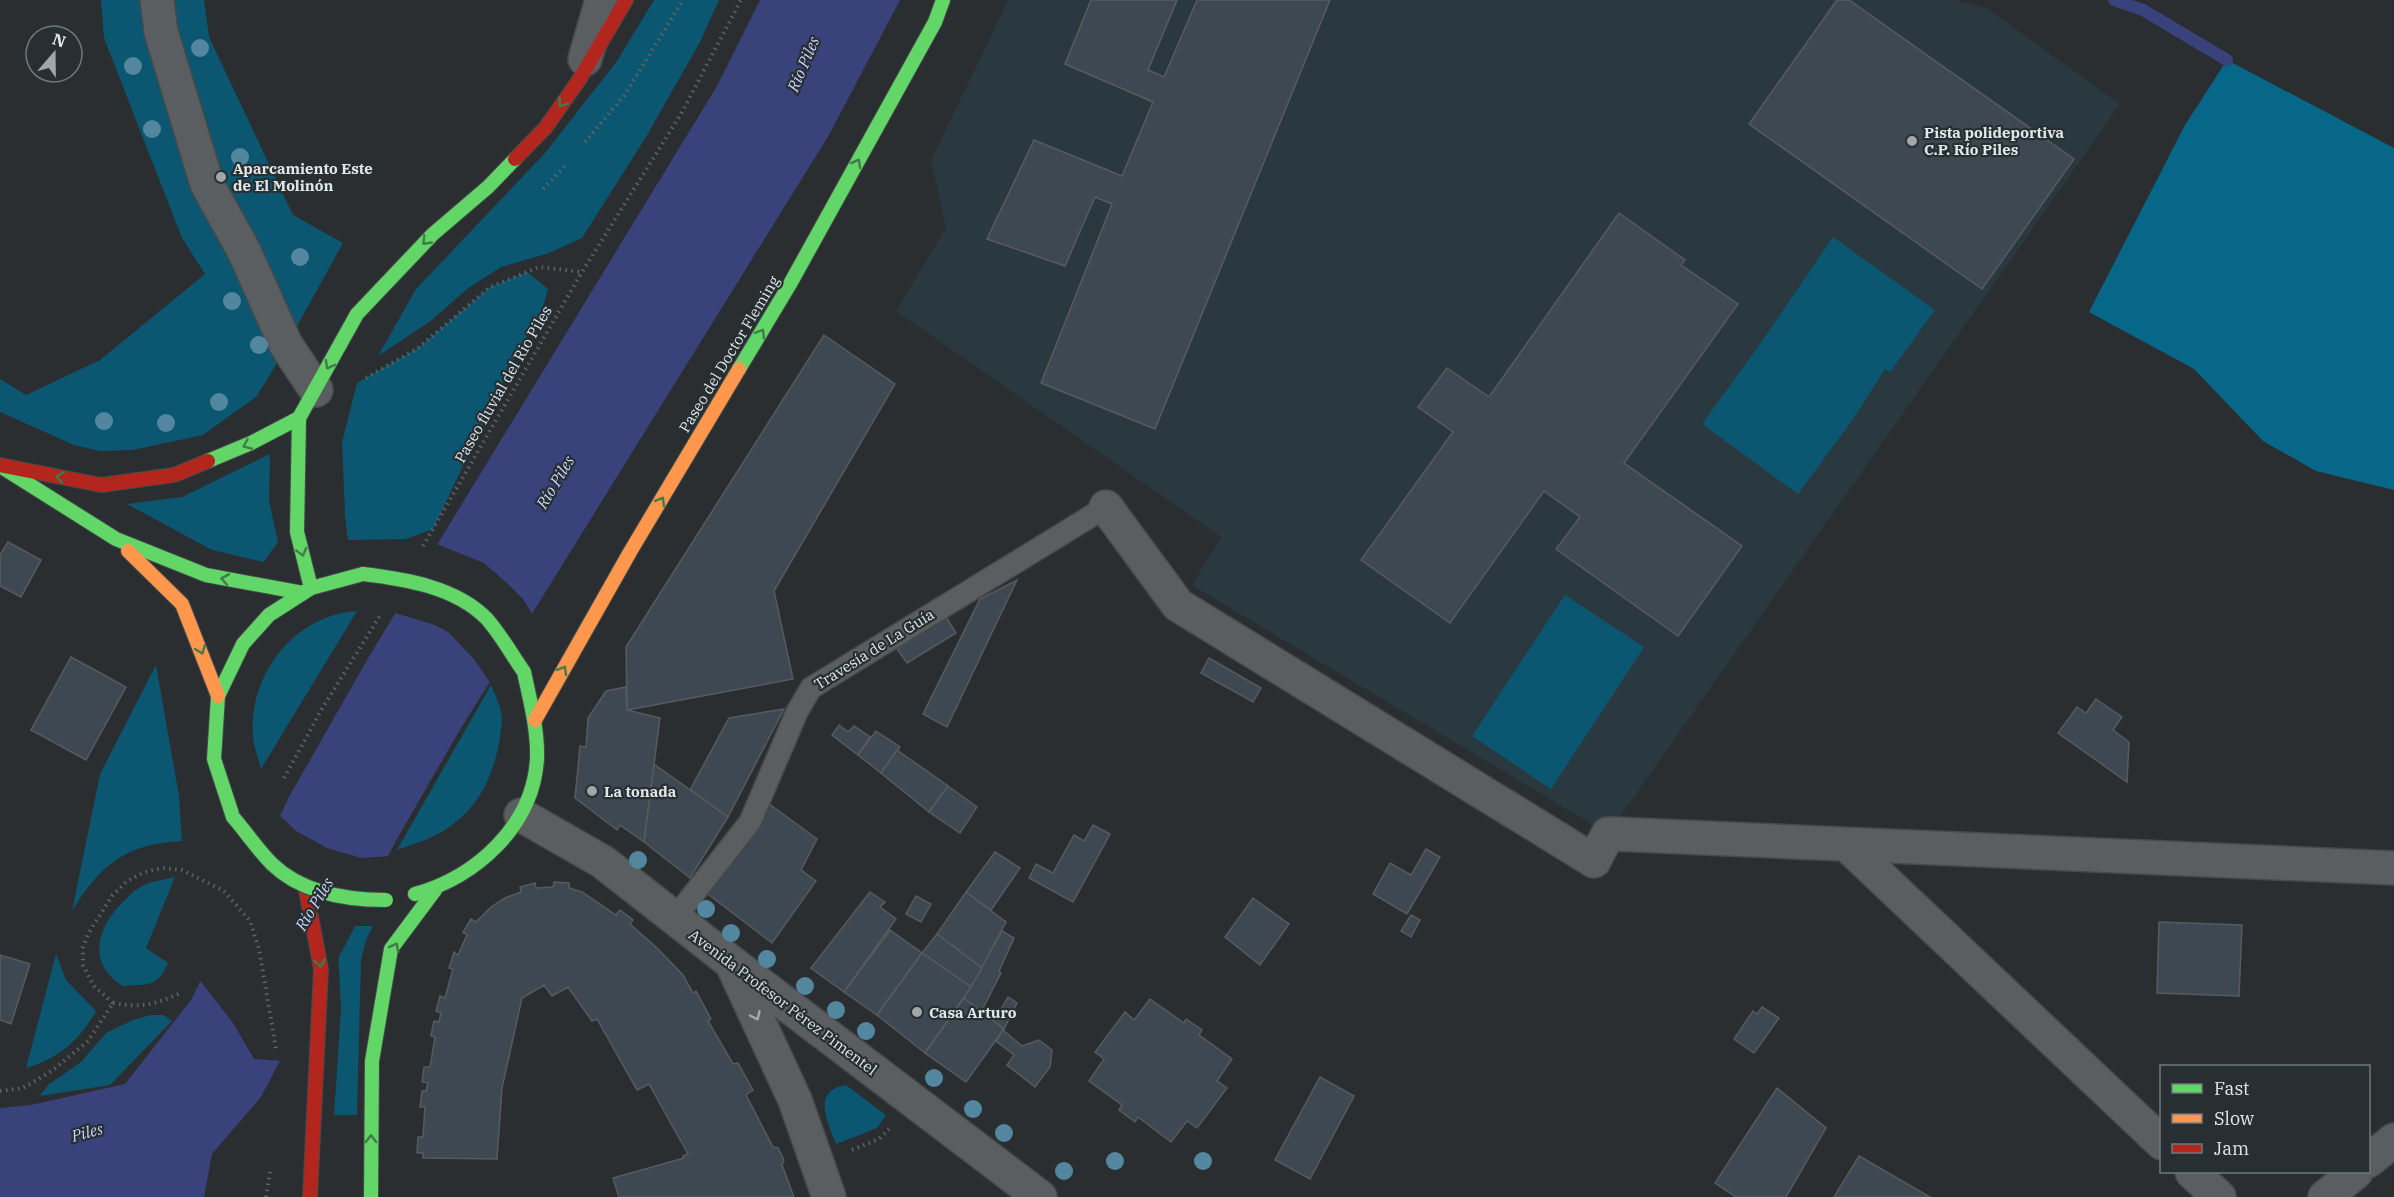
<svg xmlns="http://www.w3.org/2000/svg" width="2394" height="1197" viewBox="0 0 2394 1197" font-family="'IBM Plex Serif',serif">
<rect width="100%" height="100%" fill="#2a2e30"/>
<polygon fill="#2a383f" points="1008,0 1954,0 1987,8 2120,104 1608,834 1192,585 1221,537 896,311 946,228 931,161"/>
<g fill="#0b5670">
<polygon points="101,0 204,0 209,37 293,215 343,243 270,375 256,397 203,435 133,450 100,451 74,445 0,412 0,379 26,395 100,360 205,274 182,238 104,38"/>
<polygon points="654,0 719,0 700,42 646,137 582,238 549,253 501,267 467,289 432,320 378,356 416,289 545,153 617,61"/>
<polygon points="1833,237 1935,310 1890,372 1885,369 1851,422 1798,494 1702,424 1755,351"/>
<polygon points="527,272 548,289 542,310 516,355 433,529 406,539 348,540 345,517 342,442 357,383 418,348 490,287"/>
<polygon points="270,454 269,501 278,542 264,562 212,550 127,504 182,497"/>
<polygon points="1565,595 1644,647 1551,789 1472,736"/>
<path d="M357,611l-96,158c-2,-10 -7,-21 -8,-32 -5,-62 41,-122 104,-126z"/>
<path d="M156,665l23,131 3,45c-56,3 -81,23 -110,70l28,-137z"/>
<path d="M491,685c5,11 10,22 11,35 0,6 -2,12 -2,18 -6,35 -19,66 -48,87 -15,12 -36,18 -55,25z"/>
<path d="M175,877l-29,71 22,15c-10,25 -21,21 -45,23 -37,-22 -26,-60 2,-86 4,-4 8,-9 14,-12 10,-7 24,-8 36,-11z"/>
<polygon points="351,926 373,926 366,940 361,960 357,1115 334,1115 341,1009 338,952"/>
<path d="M56,954l10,26 30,31c-16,29 -38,48 -70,57z"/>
<polygon points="151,1015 164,1015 172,1021 110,1085 40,1096 48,1085 81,1062 106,1033 133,1020"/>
<path d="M846,1085l40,30 -9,13 -41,16c-7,-21 -26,-53 10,-59z"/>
</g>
<polygon fill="#066788" points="2227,60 2394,148 2394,490 2316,471 2263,441 2194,369 2089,312 2185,125"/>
<polygon fill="#39427b" points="760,0 900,0 829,135 458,733 397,839 261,1097 212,1154 204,1197 0,1197 0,1108 31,1105 125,1084 191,1000 290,795 371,653 717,86"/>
<g fill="#2a2e30">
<polygon points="434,543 484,563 508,584 523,599 533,615 491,684 474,659 448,632 435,625 392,612"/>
<polygon points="278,814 296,831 327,848 361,858 392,856 284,1061 254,1059 233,1023 198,978"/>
</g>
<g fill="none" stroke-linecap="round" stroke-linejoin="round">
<polyline stroke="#39427b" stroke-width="12" points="2114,0 2143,10 2227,60"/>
</g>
<g fill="#3d4852" stroke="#585b5d" stroke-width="1.5">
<polygon points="1091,0 1177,0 1148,70 1164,77 1197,0 1330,0 1155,429 1041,383 1112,204 1095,197 1065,266 987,239 1034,140 1122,176 1153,102 1065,64"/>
<polygon points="1837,0 1849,0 2074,159 1982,289 1749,124"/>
<polygon points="1619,213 1685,260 1681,265 1738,304 1624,463 1742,546 1678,636 1556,549 1580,517 1544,491 1450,623 1361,560 1453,432 1418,407 1447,368 1489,397"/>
<polygon points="824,335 895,384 774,591 793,679 627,710 626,647"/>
<polygon points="8,542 41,560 21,597 0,586 0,555"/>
<polygon points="1017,580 947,727 923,714 980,599"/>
<polygon points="946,617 956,633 907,663 897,649"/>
<polygon points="71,657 126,687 86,760 31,730"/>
<polygon points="1209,658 1261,688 1253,702 1201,673"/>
<polygon points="626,687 627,710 660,718 644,842 620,825 617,830 575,798 580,746 586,747 588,718 606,691"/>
<polygon points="2096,699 2122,717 2113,730 2129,742 2127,782 2058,733 2077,707 2086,713"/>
<polygon points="784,709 728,817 690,790 729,718"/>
<polygon points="839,725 848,732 854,726 870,737 858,755 832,735"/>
<polygon points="876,731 900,747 881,773 858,755"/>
<polygon points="897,750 948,786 929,812 881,773"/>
<polygon points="654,764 728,817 690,878 644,842"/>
<polygon points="948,786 977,807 960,833 929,812"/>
<polygon points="765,801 817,839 801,870 816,881 772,943 708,894 750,832"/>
<polygon points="1093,825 1110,834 1073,902 1029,878 1036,864 1053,873 1074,835 1084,841"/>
<polygon points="1426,849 1440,857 1407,914 1373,894 1390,863 1411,875"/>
<polygon points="995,852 1020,868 991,910 966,892"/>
<polygon points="554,882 569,883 569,888 582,892 616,915 620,910 633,920 630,924 657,948 683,975 693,993 696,991 711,1019 708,1021 733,1064 738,1063 753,1090 746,1095 773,1147 778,1148 784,1160 782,1165 794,1197 619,1197 613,1178 684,1158 683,1156 688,1154 649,1084 637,1090 597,1019 592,1021 568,987 552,996 544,985 522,998 502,1088 497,1159 423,1158 423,1153 417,1153 418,1137 423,1137 425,1107 420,1107 422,1091 426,1091 428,1083 422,1082 424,1067 430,1067 435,1037 431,1036 434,1021 439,1022 441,1013 436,1011 440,996 445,998 453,969 449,968 454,952 458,955 467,935 463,932 471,919 476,922 491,907 505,898 521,892 520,887 535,883 536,888 553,887"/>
<polygon points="870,892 885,902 880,907 896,919 844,992 811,968"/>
<polygon points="966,892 1006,922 982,968 937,934"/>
<polygon points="916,896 931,904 921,922 906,914"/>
<polygon points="1253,898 1289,924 1260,965 1225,937"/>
<polygon points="1411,915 1420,920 1411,937 1401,931"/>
<polygon points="2159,922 2242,925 2239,996 2157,993"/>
<polygon points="890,930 922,953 877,1015 844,992"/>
<polygon points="1002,931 1014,938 999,971 1001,973 981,1012 964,998"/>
<polygon points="937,934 982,968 971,987 922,953"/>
<polygon points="922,953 971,987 925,1053 877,1015"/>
<polygon points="0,955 30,964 11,1024 0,1020"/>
<polygon points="1008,997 1017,1003 1004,1029 994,1022"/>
<polygon points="964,998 1004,1029 966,1082 925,1053"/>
<polygon points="1150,999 1184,1023 1186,1019 1202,1030 1199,1035 1232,1059 1217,1081 1227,1088 1197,1128 1187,1121 1171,1142 1138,1117 1135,1122 1119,1110 1122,1105 1089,1081 1104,1059 1095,1052 1125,1012 1134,1020"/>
<polygon points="1762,1007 1779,1018 1754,1053 1734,1039 1753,1011 1757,1014"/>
<polygon points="1003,1030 1022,1046 1039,1040 1052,1050 1050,1067 1035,1087 1007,1065 1014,1055 996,1041"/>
<polygon points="1320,1077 1354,1096 1310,1179 1275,1160"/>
<polygon points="1777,1088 1826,1128 1786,1197 1736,1197 1715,1183"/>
<polygon points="1859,1156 1930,1197 1834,1197"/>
</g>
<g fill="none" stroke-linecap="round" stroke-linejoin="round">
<g stroke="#44494a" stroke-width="24">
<polyline id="lane" points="674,919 750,822 797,712 811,688 1106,507"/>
</g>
<g stroke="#44494a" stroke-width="36">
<g id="street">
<polyline points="157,0 161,32 207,184 244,251 286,345 316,390"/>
<polyline points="585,59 602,0"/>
<polyline points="1106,507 1178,605 1594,861 1608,834 1614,834 2394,868"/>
<polyline points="521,815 603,862 732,963 1040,1197"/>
<polyline points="1847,845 2162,1143"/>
<polyline points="734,968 795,1100 829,1197"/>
<polyline points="2368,1161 2394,1140"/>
<polyline points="2192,1172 2219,1197"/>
<polyline points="2325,1197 2356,1172"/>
</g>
</g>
<g stroke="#44494a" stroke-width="16">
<g id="fast">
<polyline points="739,369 790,284 935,22 943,0"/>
<polyline points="208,461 251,443 299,418"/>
<polyline points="0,466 116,539 206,575 303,593"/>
<polyline points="311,588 297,532 299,418 357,314 433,234 488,187 515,159"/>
<polyline points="233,817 214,759 218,696 243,644 269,615 311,588 363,574"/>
<path d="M415,894c61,-17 118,-68 122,-135 1,-29 -7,-59 -13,-87"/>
<polyline points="371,1197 372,1061 391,949 435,890"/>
</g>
</g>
<g stroke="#44494a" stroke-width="16">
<g id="slow">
<polyline points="128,551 182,604 218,696"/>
<polyline points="535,720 630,552 739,369"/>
</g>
</g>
<g stroke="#44494a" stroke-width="16">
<g id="jam">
<polyline points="515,159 546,127 579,80 626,0"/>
<polyline points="0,465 101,485 174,475 208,461"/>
<polyline points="305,885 321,969 310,1197"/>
</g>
</g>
<g stroke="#606466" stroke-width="4" stroke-dasharray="1.5 4.5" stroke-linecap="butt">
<polyline points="585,142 624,96 683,0"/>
<polyline points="543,189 567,164"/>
<polyline points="366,378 418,348 490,287 539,267 582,272"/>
<polyline points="423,546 582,272 681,114 741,0"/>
<polyline points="284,778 323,707 381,614"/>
<polyline points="113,1003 94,986 83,965 83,947 88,934 112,896 127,881 145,872 163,868 182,870 224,891 250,921 259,949 276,1049"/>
<path d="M113,1003c29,5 40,2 68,-10"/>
<polyline points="0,1091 23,1088 53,1070 88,1041 113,1003"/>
<polyline points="852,1150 879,1139 889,1129"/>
<polyline points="266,1197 270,1172"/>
</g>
<use href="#lane" stroke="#5b5e60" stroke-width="21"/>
<use href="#street" stroke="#5b5e60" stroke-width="33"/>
<use href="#fast" stroke="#63d668" stroke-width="14"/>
<use href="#slow" stroke="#ff974d" stroke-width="14"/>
<use href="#jam" stroke="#b3261e" stroke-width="14"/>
<g stroke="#44494a" stroke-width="16" stroke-linecap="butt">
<g id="fast-bridge">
<path d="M363,574c42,5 93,13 124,45 14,16 25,36 37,53"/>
<path d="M233,817c13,15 25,33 39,47 30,29 75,36 114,36"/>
</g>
</g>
<use href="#fast-bridge" stroke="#63d668" stroke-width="14"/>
</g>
<g fill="#5387a0">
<circle cx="200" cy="48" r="9"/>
<circle cx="133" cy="66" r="9"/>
<circle cx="152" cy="129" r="9"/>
<circle cx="240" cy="157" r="9"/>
<circle cx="300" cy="257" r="9"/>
<circle cx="232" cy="301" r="9"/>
<circle cx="259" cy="345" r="9"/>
<circle cx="219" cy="402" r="9"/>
<circle cx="104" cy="421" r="9"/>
<circle cx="166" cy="423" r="9"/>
<circle cx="638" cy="860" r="9"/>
<circle cx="706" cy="909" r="9"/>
<circle cx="731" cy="933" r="9"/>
<circle cx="767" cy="959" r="9"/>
<circle cx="805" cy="986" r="9"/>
<circle cx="836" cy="1010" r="9"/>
<circle cx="866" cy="1031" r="9"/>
<circle cx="934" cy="1078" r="9"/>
<circle cx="973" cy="1109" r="9"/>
<circle cx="1004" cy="1133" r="9"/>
<circle cx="1115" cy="1161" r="9"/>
<circle cx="1203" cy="1161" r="9"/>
<circle cx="1064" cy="1171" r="9"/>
</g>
<defs><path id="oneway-chevron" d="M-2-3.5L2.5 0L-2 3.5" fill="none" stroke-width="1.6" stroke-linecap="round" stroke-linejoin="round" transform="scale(1.5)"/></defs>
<g stroke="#427a4b">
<use href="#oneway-chevron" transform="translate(562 103) rotate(125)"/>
<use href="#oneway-chevron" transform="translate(857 163) rotate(-61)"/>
<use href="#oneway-chevron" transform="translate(426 241) rotate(134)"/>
<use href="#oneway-chevron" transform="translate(761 333) rotate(-59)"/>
<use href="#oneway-chevron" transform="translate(329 365) rotate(118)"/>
<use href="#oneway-chevron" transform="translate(247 445) rotate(156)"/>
<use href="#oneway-chevron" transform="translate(60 477) rotate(-169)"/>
<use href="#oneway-chevron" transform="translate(661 501) rotate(-59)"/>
<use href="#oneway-chevron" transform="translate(302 552) rotate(76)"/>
<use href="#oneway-chevron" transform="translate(225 579) rotate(-170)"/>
<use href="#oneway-chevron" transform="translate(201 650) rotate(69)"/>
<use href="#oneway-chevron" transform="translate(563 670) rotate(-60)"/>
<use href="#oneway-chevron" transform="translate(395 947) rotate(-62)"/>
<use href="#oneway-chevron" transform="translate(320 963) rotate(82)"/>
<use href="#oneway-chevron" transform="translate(371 1139) rotate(-90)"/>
</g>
<use stroke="#a5a9ab" href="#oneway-chevron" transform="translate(756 1016) rotate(65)"/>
<g fill="#a1a6a8" stroke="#272f33" stroke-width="2">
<circle cx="1912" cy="141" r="6"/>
<circle cx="221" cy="177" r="6"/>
<circle cx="592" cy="791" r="6"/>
<circle cx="917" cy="1012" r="6"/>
</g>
<g text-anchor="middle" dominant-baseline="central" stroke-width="4.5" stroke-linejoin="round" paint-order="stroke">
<g font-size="15" font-weight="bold" fill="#e1e7e9" stroke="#272f33" text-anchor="start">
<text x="1924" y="132">Pista polideportiva<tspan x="1924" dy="17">C.P. Río Piles</tspan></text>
<text x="233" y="168">Aparcamiento Este<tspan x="233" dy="17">de El Molinón</tspan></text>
<text x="604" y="791">La tonada</text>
<text x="929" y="1012">Casa Arturo</text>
</g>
<g font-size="15" fill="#e1e7e9" stroke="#272f33">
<text transform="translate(729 354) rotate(-59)">Paseo del Doctor Fleming</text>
<text transform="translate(503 384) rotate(-60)">Paseo fluvial del Rio Piles</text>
<text transform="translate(874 649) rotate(-32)">Travesía de La Guía</text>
<text transform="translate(783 1002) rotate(37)">Avenida Profesor Pérez Pimentel</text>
</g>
<g font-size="16" font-style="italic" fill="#cad4f9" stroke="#272f33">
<text transform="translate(803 64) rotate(-67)">Río Piles</text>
<text transform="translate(555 482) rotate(-59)">Río Piles</text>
<text transform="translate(314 904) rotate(-59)">Río Piles</text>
<text transform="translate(87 1132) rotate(-15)">Piles</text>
</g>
</g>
<rect x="2160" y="1065" width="210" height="108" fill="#272f33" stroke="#71797c" stroke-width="1.5"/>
<rect x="2172" y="1084" width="30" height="9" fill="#63d668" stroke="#71797c" stroke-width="1.5"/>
<text x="2214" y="1095" font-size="18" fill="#e1e7e9">Fast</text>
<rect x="2172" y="1114" width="30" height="9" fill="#ff974d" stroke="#71797c" stroke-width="1.5"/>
<text x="2214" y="1125" font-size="18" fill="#e1e7e9">Slow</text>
<rect x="2172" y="1144" width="30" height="9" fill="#b3261e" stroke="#71797c" stroke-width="1.5"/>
<text x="2214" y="1155" font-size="18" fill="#e1e7e9">Jam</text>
<g transform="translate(54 54) rotate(20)"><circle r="28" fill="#272f33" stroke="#71797c" stroke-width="1.5"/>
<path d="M0-4.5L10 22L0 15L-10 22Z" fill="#a1a6a8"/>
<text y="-9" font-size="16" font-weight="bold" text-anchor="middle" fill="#e1e7e9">N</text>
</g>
</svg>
